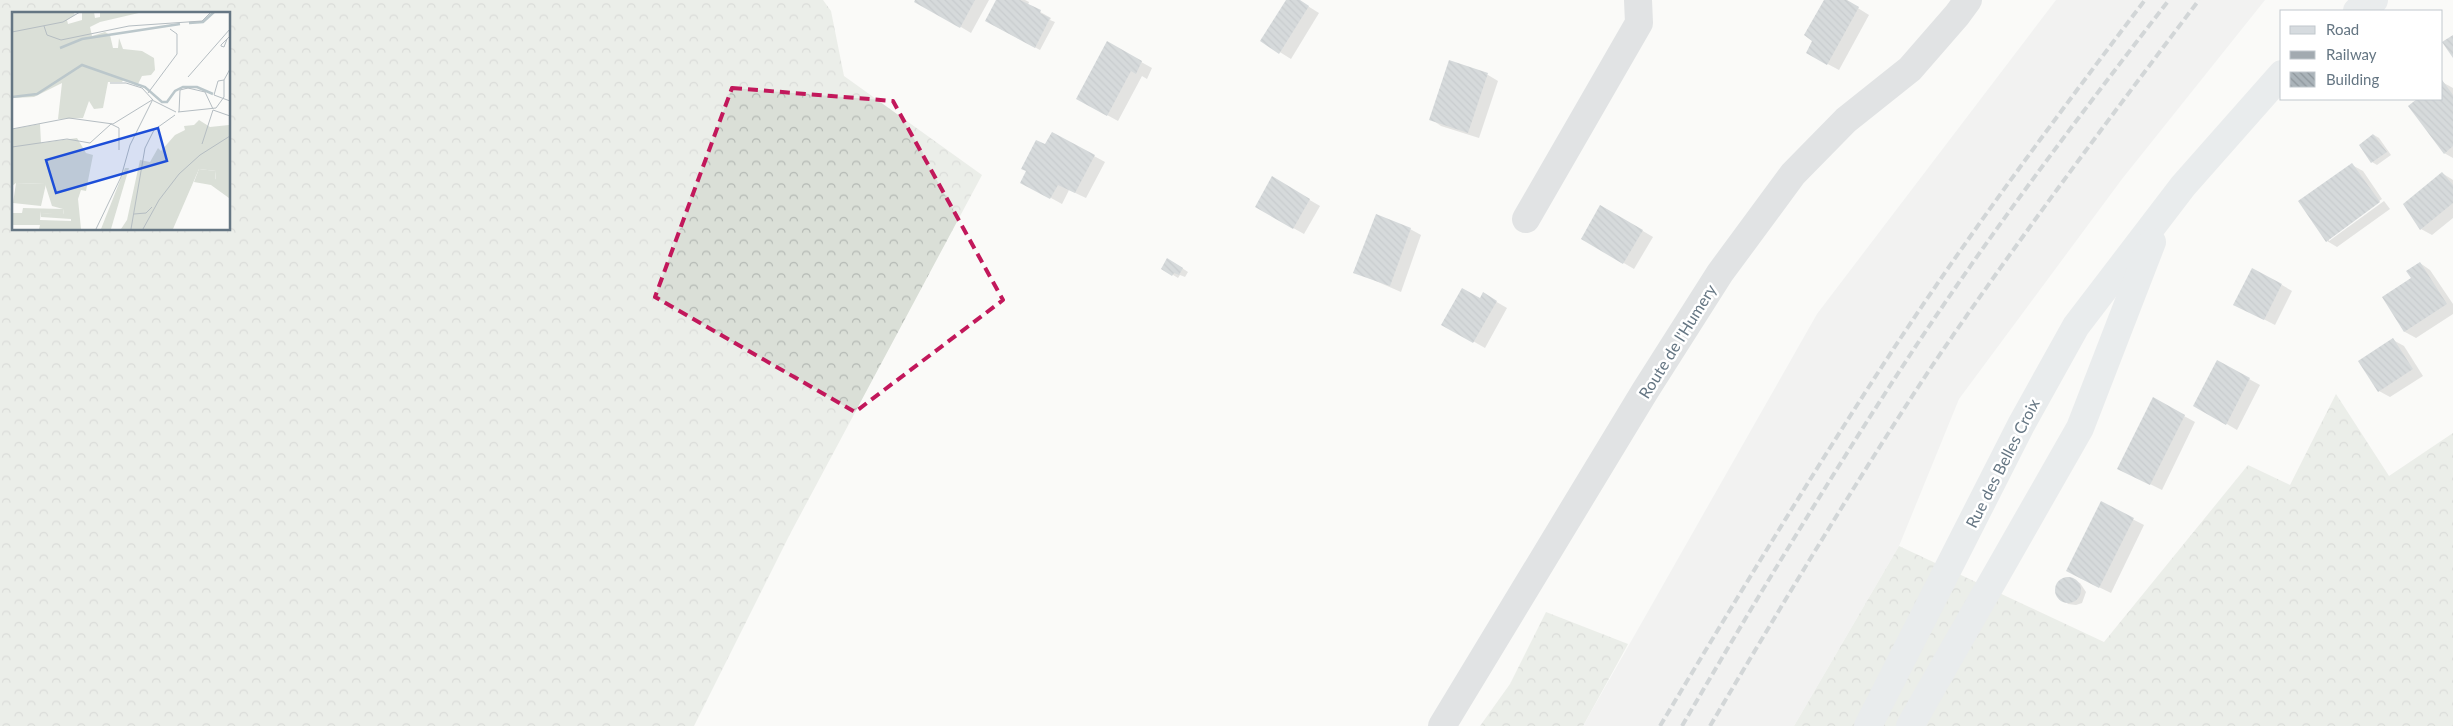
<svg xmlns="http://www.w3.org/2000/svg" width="2453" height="726" viewBox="0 0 2453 726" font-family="Lato,sans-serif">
<defs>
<pattern id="forest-crowns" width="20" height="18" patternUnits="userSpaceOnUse" patternTransform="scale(1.25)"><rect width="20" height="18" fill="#dadfd7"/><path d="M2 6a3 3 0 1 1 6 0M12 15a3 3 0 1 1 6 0" fill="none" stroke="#b4b9b4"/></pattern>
<pattern id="building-back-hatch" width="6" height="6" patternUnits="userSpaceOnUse" patternTransform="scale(1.25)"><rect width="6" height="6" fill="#aab3b9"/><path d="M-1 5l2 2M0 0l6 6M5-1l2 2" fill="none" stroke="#8e969c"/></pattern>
</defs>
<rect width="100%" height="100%" fill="#fafaf8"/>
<polygon fill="#e8e9e9" points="2056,0 2265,0 2122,179 1959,399 1899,546 1794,726 1583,726 1817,314"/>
<g fill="url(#forest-crowns)" fill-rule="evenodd">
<path d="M0,0h823l8,11 13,65 138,99 -192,359 -96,192h-694zM14,14h215v215h-215z"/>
<polygon points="2336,394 2389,476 2453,433 2453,726 1794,726 1899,546 2104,642 2248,465 2290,485"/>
<polygon points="1546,612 1628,644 1583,726 1480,726 1510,684"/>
</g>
<g fill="#0003">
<polygon points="916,0 989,0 971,33"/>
<polygon points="997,0 1025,0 1029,2 1028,5 1051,18 1050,20 1055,22 1040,50 997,27"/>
<polygon points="1288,0 1298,0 1319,13 1291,59 1262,41"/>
<polygon points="1826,0 1845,0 1869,15 1839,70 1807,53 1814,40"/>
<polygon points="1107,43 1152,68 1147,79 1142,76 1118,121 1078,99"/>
<polygon points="1450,61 1488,75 1498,81 1479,138 1441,126 1431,119"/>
<polygon points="2442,82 2453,88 2453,158 2444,153 2410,106 2419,99 2442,99"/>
<polygon points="2374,135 2379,138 2391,155 2377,165 2372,162 2360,145"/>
<polygon points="1045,145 1094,156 1105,162 1086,198 1069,190 1062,204 1022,182"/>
<polygon points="2352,165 2363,171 2382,199 2329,238 2329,241 2384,201 2390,209 2337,247 2327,241"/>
<polygon points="2442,173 2453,180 2453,218 2432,235 2421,229"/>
<polygon points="1272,178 1320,206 1304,234 1256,207"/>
<polygon points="1601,206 1653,237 1634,269 1583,239"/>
<polygon points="1410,229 1421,235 1401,292 1355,272"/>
<polygon points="1173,262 1188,272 1185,277 1180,275 1178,278 1162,268"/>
<polygon points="2420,263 2430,270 2453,304 2453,314 2416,338 2405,332 2384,298 2413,279"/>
<polygon points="2282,285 2292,291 2275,325 2246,310"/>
<polygon points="1483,294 1507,308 1485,348 1443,324 1480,300"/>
<polygon points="2393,340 2404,346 2423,376 2390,397 2379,391"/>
<polygon points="2218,362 2260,385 2237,430 2195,405"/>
<polygon points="2153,399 2195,422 2162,490 2118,468"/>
<polygon points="2101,503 2144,525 2111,593 2078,577"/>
<polygon points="2066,578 2080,583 2086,592 2082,603 2076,605 2068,604 2056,592 2058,583"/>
</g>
<g fill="url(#building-back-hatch)">
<polygon points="915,0 975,0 960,28 914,2"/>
<polygon points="996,0 1020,0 1041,10 1040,13 1050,18 1035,48 985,21"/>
<polygon points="1286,0 1300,0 1309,6 1279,54 1260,41"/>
<polygon points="1824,0 1847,0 1859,7 1827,65 1806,53 1812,41 1804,35"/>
<polygon points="2453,35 2453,58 2442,42"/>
<polygon points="1107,41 1142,61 1136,74 1131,71 1107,116 1076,99"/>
<polygon points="1449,60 1488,73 1468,133 1429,120"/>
<polygon points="2442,80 2453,95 2453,146 2444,154 2408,106 2417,99 2442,99"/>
<polygon points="1052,132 1095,155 1075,193 1058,185 1050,199 1020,183 1026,171 1021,169 1036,140 1045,144"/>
<polygon points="2373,134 2387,152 2371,163 2359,145"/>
<polygon points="2352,163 2380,202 2326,242 2298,201"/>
<polygon points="2442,172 2453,185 2453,203 2420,230 2403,204"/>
<polygon points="1272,176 1310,199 1293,229 1255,207"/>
<polygon points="1600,205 1643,230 1623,264 1581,239"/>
<polygon points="1376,214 1411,228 1390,286 1353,273"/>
<polygon points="1167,258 1183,268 1179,275 1174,273 1172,276 1161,269"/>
<polygon points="2420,262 2447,304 2404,332 2382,297 2411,278 2406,271"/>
<polygon points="2252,268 2282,284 2264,320 2233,305"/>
<polygon points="1462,288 1480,298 1483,292 1497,301 1473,343 1441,325"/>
<polygon points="2393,338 2413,369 2378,392 2358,361"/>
<polygon points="2217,360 2250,378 2226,425 2193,406"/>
<polygon points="2153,397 2185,415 2150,485 2117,469"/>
<polygon points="2101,501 2134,518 2099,588 2066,571"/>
<circle cx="2068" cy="590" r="13"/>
</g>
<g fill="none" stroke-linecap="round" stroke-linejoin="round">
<g stroke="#c3c8cc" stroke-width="28">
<polyline points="1526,219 1639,23 1638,0"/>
<polyline points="1442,726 1645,391 1720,273 1793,174 1846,120 1910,69 1957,15 1968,0"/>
</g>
<g stroke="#d6dbdf" stroke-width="28">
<polyline points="2357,11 2374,0"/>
<polyline points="1868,726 2021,425 2076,326 2183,186 2282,74"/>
<polyline points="1910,726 2080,428 2152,242"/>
</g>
<g stroke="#a2aab0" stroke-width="4" stroke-dasharray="8 4" stroke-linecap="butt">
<path d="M1660,726c77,-128 154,-256 236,-381 78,-118 163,-232 249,-345"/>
<path d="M1682,726c73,-125 148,-249 228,-371 80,-122 169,-239 259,-355"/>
<path d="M1710,726c72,-121 144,-242 222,-360 85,-125 176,-246 267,-366"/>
</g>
</g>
<path d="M0 0H2453V726H0ZM732,88l161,13 110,199 -148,112 -200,-115z" fill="#fafaf8" fill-opacity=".55" fill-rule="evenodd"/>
<path fill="none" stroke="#c2185b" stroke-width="4" stroke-dasharray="10 6" stroke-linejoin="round" d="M732,88l161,13 110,199 -148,112 -200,-115z"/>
<g text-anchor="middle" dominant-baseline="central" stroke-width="5" stroke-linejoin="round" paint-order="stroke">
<g font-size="16" fill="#657683" stroke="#fff">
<text transform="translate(1677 341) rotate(-58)">Route de l'Humery</text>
<text transform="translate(2002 463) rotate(-63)">Rue des Belles Croix</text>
</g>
</g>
<g transform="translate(12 12)">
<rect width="218" height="218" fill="#fafaf8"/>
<path d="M187,157l17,2 -1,8 14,7v12l-18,-13 -17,-3zM4,171l30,1 -5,22 -28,-3zM11,196l40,1 1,6 -23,-2v-2l-1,9 31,1v8h-32l1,-4h12h-40v-12h10z" fill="#dadfd7"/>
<path d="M0,0h61l2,3 -8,5 1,4 14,-4v-8h12l1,6 5,-1v-5h43l-43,10 -10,5 2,9 13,-4 5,3 3,13h5l1,-10 4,11 19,2 12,7 1,12 -4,5 -9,1 -5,10 -13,-7 -2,3h-14l-5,26 -9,1 -5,-8 -6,17 -25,1 4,-36 -28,14 -22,1zM187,108l11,7 19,-2v62l-14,-4 1,-12 -17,-2 -26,60h-52l6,-9 13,-60 10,2 8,-14 3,3 14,-16 10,-5 -1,-4 10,-1zM28,112l1,19 36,-5 9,15 7,2 -7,36 -5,-1 -3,9 3,30h-10v-10l-30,-2v-4l23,1 -1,-5 -11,-3 -7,-22 -29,-1 -4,3v-57zM113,156h4l-18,61h-10z" fill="#dadfd7"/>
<path fill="none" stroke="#bbc7cb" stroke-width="2.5" d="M177,11l14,-1 11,-10M48,36l22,-9 98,-15M0,85l25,-3 45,-29 63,22 17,15h5l8,-11 8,-4h14l16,7"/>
<path fill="none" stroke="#b5bdc2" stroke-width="1" d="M32,14l3,9 14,5 68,-14 73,-5 9,-9M0,20l51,-10 17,-10M215,27l-3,8 -3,-1v-1l9,-9M176,65l42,-48M212,68l-6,1 -4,14 16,6M98,71h16l16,5 11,12M136,81l29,-39v-20l-7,-5M201,98l17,6M166,100l38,-4 8,-11v-17l6,-11M167,100l1,-22 8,-2 17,4 8,17M0,117l57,-11 44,6 39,-24 24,12M190,132l11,-34M0,135l55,-8 23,4 21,-19 8,4v22M122,202l12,-1 6,-6M84,217l25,-52 9,-32 22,-44M119,217l14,-81 9,-18 21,-15M131,217l16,-29 20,-26 21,-19 30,-19"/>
<path fill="#1d4ed8" fill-opacity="0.15" stroke="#1d4ed8" stroke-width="2.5" d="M146,116l9,33 -111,32 -10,-33z"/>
<rect width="218" height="218" fill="none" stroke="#657683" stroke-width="2.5"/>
</g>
<rect x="2280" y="10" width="162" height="90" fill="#ffffff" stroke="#c1c8cd"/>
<rect x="2290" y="26" width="25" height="8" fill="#d6dbdf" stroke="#c1c8cd"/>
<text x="2326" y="35" font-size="15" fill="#657683">Road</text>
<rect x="2290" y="51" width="25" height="8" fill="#a2aab0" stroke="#c1c8cd"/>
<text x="2326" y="60" font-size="15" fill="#657683">Railway</text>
<rect x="2290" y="72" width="25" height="15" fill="url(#building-back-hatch)" stroke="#c1c8cd"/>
<text x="2326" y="85" font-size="15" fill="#657683">Building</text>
</svg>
